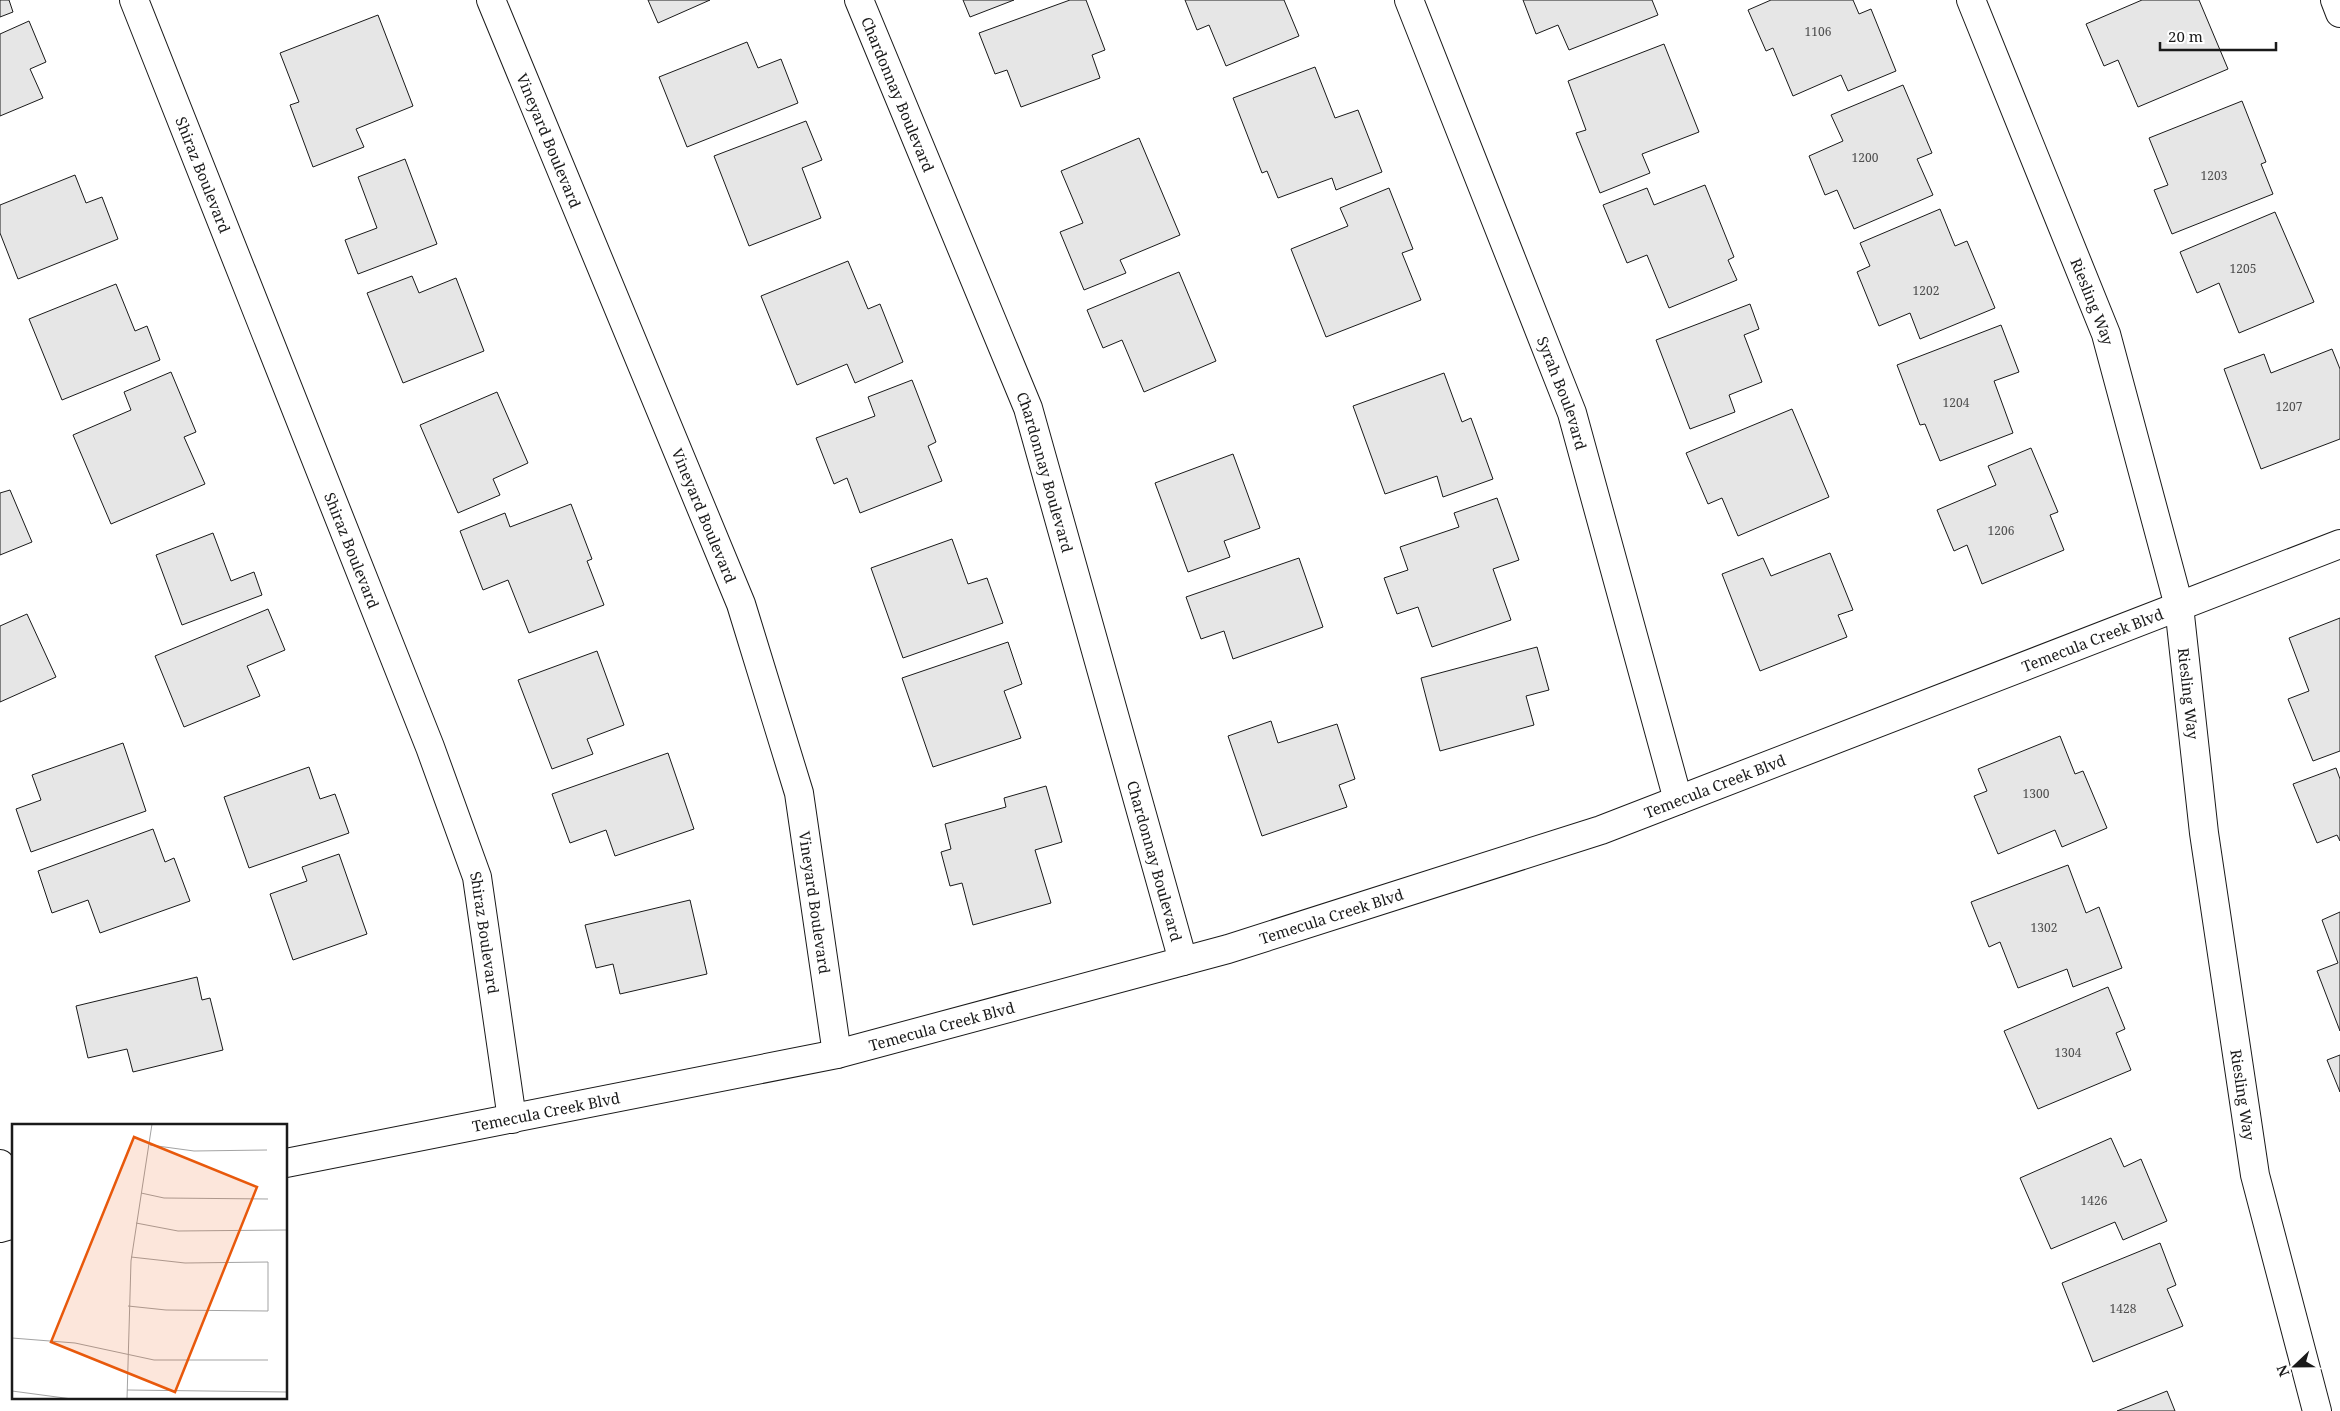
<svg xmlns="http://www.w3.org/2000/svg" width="2340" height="1411" viewBox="0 0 2340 1411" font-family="'Noto Serif',serif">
<rect width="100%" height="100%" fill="#fff"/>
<g fill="#e6e6e6" stroke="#1a1a1a">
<polygon points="0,0 9,0 13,12 0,17"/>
<polygon points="648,0 710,0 658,23"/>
<polygon points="963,0 1014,0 970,17"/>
<polygon points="1070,0 1086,0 1105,50 1092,55 1100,78 1021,107 1007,70 995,74 979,33"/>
<polygon points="1185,0 1284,0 1299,36 1226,66 1209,25 1197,30"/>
<polygon points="1523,0 1652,0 1658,15 1569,50 1558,25 1536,34"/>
<polygon points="1771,0 1853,0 1859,14 1871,9 1896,71 1848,91 1841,75 1793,96 1773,48 1766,51 1748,10"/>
<polygon points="2142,0 2199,0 2228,69 2138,107 2118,60 2104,66 2086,24"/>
<polygon points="378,15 413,106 356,129 364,147 313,167 290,105 299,102 280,53"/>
<polygon points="29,21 46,62 30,69 43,98 0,116 0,34"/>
<polygon points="747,42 758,68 781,59 798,103 687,147 659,77"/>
<polygon points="1664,44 1699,132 1642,154 1650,173 1600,193 1576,133 1586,130 1568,81"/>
<polygon points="1315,67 1335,118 1358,110 1382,172 1336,190 1332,178 1278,198 1267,171 1262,173 1233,98"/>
<polygon points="1903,85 1932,153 1917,159 1933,195 1854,229 1837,190 1825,195 1809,156 1843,141 1831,115"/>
<polygon points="2242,101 2266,162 2261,164 2273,194 2172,234 2154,190 2168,185 2149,138"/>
<polygon points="806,121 822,160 802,168 821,218 749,246 714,156"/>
<polygon points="1139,138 1180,235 1120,260 1126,273 1084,290 1060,232 1083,223 1061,171"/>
<polygon points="405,159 437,244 358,274 345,240 377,228 358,177"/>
<polygon points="75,175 86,203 102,197 118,239 18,279 0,233 0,205"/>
<polygon points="1705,185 1734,257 1728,260 1737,280 1669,308 1647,255 1627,263 1603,205 1647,188 1654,205"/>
<polygon points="1389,188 1413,249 1402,253 1421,300 1326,337 1291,249 1348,226 1340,208"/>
<polygon points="1940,209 1955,246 1967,241 1995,308 1920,339 1910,313 1879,326 1857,272 1870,266 1860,243"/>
<polygon points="2275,212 2314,302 2239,333 2219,283 2197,293 2180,252"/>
<polygon points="848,261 868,309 880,304 903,362 855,383 847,364 797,385 761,296"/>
<polygon points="1179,272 1216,361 1144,392 1122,340 1103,348 1087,310"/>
<polygon points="412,276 419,293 456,278 484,351 403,383 367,293"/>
<polygon points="116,284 135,331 147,326 160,360 62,400 29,319"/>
<polygon points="1750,304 1759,329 1744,335 1762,382 1729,395 1735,412 1690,429 1656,340"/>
<polygon points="2001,325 2019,372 1994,381 2013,433 1940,461 1925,424 1920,425 1897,365"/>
<polygon points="2332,349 2340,369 2340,439 2261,469 2224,369 2264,354 2271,373"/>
<polygon points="171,372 196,432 184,437 205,484 111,524 73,435 131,410 124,392"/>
<polygon points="1444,373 1462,422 1471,418 1493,479 1443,497 1437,476 1385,494 1353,406"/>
<polygon points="912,380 936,442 928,446 942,481 860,513 847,478 834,484 816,438 875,416 868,397"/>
<polygon points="497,392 528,463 493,479 500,495 458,513 420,425"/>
<polygon points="1792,409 1829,497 1738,536 1722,498 1708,504 1686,453"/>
<polygon points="2031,448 2058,512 2050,515 2064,550 1982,584 1967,545 1954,551 1937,510 1996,485 1988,466"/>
<polygon points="1233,454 1260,528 1224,541 1230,557 1188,572 1155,483"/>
<polygon points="10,490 32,542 0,555 0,493"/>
<polygon points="1497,498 1519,560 1493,569 1511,620 1432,647 1418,607 1397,614 1384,578 1408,570 1400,547 1459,527 1454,513"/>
<polygon points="571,504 592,559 587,561 604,605 529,633 508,580 483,590 460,531 505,513 510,527"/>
<polygon points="213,533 231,581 254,572 262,595 182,625 156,555"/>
<polygon points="952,539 968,584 987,578 1003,623 903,658 871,568"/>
<polygon points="1830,553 1853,610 1838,615 1847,637 1760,671 1722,574 1763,558 1771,576"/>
<polygon points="1299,558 1323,627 1233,659 1224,631 1201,639 1186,597"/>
<polygon points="268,609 285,650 247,666 260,696 184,727 155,656"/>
<polygon points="27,614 56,677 0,702 0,626"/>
<polygon points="2340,618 2340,751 2313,761 2288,699 2309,691 2289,638"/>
<polygon points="1008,642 1022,684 1004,691 1021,738 933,767 902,678"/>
<polygon points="1537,647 1549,690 1526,696 1534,725 1440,751 1421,678"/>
<polygon points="597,651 624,725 587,739 593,754 552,769 518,680"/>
<polygon points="1271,721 1278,743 1337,724 1355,779 1339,785 1347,807 1262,836 1228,736"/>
<polygon points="2060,736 2075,774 2083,771 2107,828 2062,847 2055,830 1998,854 1974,796 1987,791 1978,769"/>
<polygon points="123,743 146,811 31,852 16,809 41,800 32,775"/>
<polygon points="668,753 694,829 615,856 606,830 570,843 552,794"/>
<polygon points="309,767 320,799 335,794 349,833 249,868 224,797"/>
<polygon points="2336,768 2340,779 2340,841 2337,835 2317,843 2293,784"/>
<polygon points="1046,786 1062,842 1035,850 1051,903 973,925 962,883 950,886 941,852 951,849 945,824 1006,807 1004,798"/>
<polygon points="153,829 165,862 174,858 190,901 100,933 88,900 52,913 38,871"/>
<polygon points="339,854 367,934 293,960 270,894 307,881 302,867"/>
<polygon points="2068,865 2086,913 2099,907 2122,968 2073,987 2067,969 2018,988 2000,942 1989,947 1971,902"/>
<polygon points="690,900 707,974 620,994 613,964 596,968 585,925"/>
<polygon points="2340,912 2340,1031 2317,971 2338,963 2322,920"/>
<polygon points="197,977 202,1000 210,998 223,1050 133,1072 127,1049 88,1058 76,1006"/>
<polygon points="2108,987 2125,1029 2116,1033 2131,1070 2038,1109 2004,1031"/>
<polygon points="2340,1055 2340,1092 2327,1060"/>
<polygon points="2111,1138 2124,1167 2141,1159 2167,1221 2123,1240 2115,1222 2051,1249 2020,1178"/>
<polygon points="2160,1243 2176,1285 2167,1289 2183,1326 2093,1362 2062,1283"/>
<polygon points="2167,1391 2175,1411 2117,1411"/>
</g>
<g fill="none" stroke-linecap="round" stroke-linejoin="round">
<g stroke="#1a1a1a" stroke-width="30">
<g id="street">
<path id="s1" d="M134,0l296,747 47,130 35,242"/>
<path id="s2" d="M859,0l169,408 155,553"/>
<path id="s3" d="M1409,0l163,413 106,387"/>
<path id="s4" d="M1971,0l135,334 73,272 25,227 51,342 62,236"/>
<polyline points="2335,0 2340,13"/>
<polyline points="0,1164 14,1219"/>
</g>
</g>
<g stroke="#1a1a1a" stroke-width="30">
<g id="secondary">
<path id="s5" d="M491,0l250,604 58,189 38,261"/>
<path id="s6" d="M286,1163l551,-109 391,-105 373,-119 739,-286"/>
<polyline points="0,1228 14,1224"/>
</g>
</g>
<use href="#street" stroke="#fff" stroke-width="28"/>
<use href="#secondary" stroke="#fff" stroke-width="28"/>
</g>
<g text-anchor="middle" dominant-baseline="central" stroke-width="4" stroke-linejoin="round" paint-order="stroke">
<g font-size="12" fill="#4d4d4d">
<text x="1818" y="31">1106</text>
<text x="1865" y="157">1200</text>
<text x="2214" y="175">1203</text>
<text x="2243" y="268">1205</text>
<text x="1926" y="290">1202</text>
<text x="1956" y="402">1204</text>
<text x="2289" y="406">1207</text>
<text x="2001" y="530">1206</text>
<text x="2036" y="793">1300</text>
<text x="2044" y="927">1302</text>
<text x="2068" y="1052">1304</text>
<text x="2094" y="1200">1426</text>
<text x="2123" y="1308">1428</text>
</g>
<g font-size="15" fill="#1a1a1a" stroke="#fff">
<text stroke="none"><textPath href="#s2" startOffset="102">Chardonnay Boulevard</textPath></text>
<text stroke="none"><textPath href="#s5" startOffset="152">Vineyard Boulevard</textPath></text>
<text stroke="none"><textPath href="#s1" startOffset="188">Shiraz Boulevard</textPath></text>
<text stroke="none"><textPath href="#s4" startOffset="325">Riesling Way</textPath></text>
<text stroke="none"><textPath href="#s3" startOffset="422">Syrah Boulevard</textPath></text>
<text stroke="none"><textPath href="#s2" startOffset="508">Chardonnay Boulevard</textPath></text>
<text stroke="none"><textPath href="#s5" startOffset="558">Vineyard Boulevard</textPath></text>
<text stroke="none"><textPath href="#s1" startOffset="592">Shiraz Boulevard</textPath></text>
<text stroke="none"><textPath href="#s6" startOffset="1885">Temecula Creek Blvd</textPath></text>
<text stroke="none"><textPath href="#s4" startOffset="730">Riesling Way</textPath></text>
<text stroke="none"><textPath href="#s6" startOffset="1480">Temecula Creek Blvd</textPath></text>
<text stroke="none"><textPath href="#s2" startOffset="912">Chardonnay Boulevard</textPath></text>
<text stroke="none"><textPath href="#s5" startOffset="962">Vineyard Boulevard</textPath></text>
<text stroke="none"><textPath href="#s6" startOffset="1075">Temecula Creek Blvd</textPath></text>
<text stroke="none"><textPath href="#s1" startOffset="998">Shiraz Boulevard</textPath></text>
<text stroke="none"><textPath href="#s6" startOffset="670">Temecula Creek Blvd</textPath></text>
<text stroke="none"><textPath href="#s4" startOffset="1135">Riesling Way</textPath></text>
<text stroke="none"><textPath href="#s6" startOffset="265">Temecula Creek Blvd</textPath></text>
</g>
</g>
<g transform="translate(12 1124)">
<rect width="275" height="275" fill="#fff"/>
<path fill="none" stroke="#a3a3a3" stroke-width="1" d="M138,21l44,6 73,-1M129,69l23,5 104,1M124,99l42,8 109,-1M116,182l38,4 102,1v-49l-83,1 -54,-6M0,214l63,5 79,17h114M115,266l160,2M0,267l60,8M115,275l4,-138 21,-137"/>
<path fill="#e8590c" fill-opacity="0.15" stroke="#e8590c" stroke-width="2.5" d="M122,13l123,50 -82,205 -124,-50z"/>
<rect width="275" height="275" fill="none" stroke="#1a1a1a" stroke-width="2.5"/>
</g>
<g transform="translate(2295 1366) rotate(248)" stroke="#ffffff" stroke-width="4" paint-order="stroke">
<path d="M0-4L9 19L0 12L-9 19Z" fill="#1a1a1a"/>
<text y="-8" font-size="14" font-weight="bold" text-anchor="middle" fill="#1a1a1a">N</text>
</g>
<path d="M2160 42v8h116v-8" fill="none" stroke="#1a1a1a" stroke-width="2.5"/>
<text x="2168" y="42" font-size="15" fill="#1a1a1a" stroke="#ffffff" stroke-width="4" paint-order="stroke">20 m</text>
</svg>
